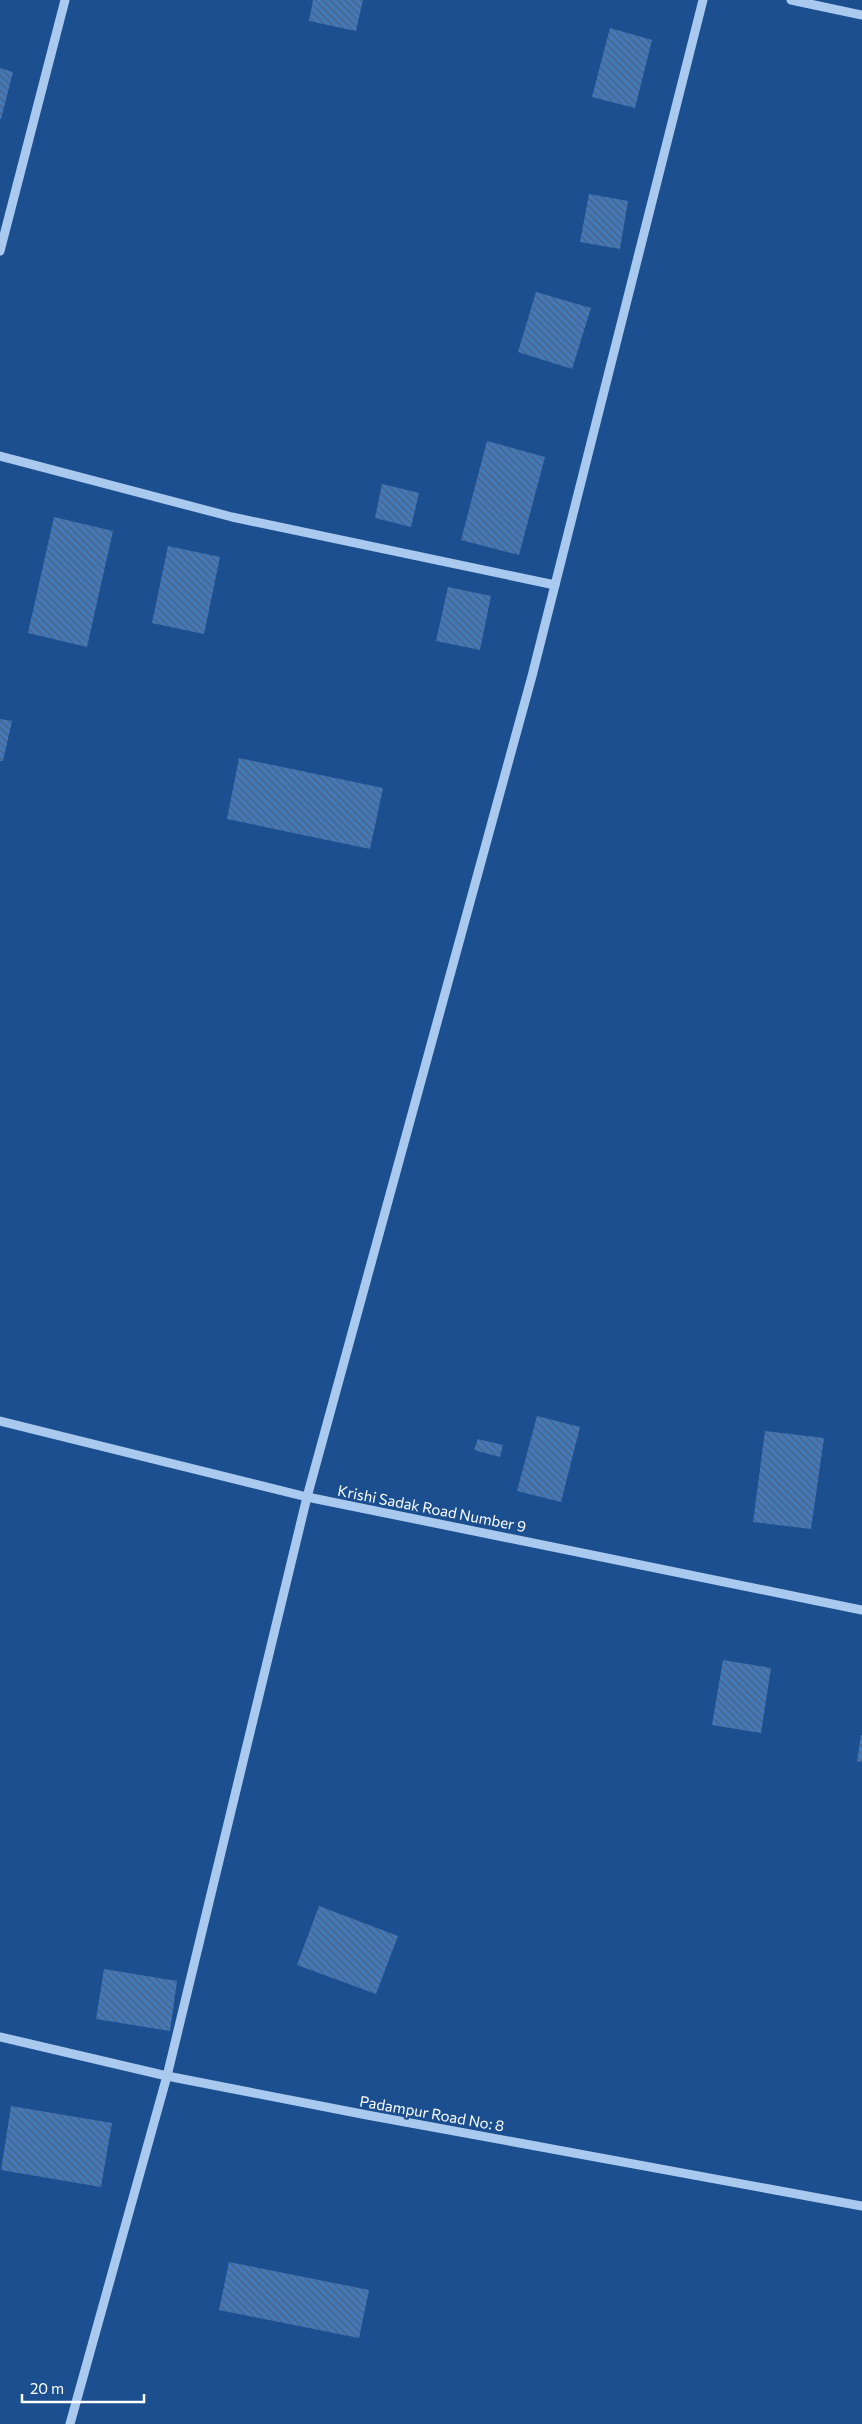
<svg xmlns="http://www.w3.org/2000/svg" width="862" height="2424" viewBox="0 0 862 2424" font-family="Commissioner,sans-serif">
<defs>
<pattern id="building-back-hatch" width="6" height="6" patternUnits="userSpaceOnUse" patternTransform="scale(1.25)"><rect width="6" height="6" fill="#4478b7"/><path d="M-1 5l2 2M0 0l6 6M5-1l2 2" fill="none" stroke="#486282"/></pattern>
</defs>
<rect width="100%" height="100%" fill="#1b4f8f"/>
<g fill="url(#building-back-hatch)">
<polygon points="313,0 363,0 356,31 309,21"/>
<polygon points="610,28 652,40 635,108 592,97"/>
<polygon points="0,68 13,72 1,119 0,119"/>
<polygon points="589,194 628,201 620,249 580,242"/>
<polygon points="536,292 591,308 572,369 518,352"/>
<polygon points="487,441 545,457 519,555 461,540"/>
<polygon points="382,484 419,493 411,527 375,518"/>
<polygon points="54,517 113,531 87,647 28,633"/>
<polygon points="168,546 220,557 204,634 152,623"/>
<polygon points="448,587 491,596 480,650 436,641"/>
<polygon points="0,719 12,721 3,761 0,761"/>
<polygon points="239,758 383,788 370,849 227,819"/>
<polygon points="537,1416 580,1427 561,1502 517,1491"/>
<polygon points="765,1431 824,1438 811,1529 753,1522"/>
<polygon points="478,1439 503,1445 500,1457 474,1450"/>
<polygon points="723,1660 771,1668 761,1733 712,1725"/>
<polygon points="861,1735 862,1735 862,1762 857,1761"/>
<polygon points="319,1906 398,1936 376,1994 297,1965"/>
<polygon points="104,1969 177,1981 170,2031 96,2019"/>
<polygon points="11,2106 112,2123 101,2187 1,2170"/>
<polygon points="229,2262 369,2290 359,2338 219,2310"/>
</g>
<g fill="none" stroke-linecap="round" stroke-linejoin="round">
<g stroke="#a9c9ee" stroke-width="9">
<polyline points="791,0 862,15"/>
<polyline points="0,251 65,0"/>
<polyline points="0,456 232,517 555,585"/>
<polyline points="0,1421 307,1497 862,1610"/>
<polyline points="0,2037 167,2076 367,2115 862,2206"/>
<polyline points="70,2424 167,2076 307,1497 532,676 703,0"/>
</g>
</g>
<g text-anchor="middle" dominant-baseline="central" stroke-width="4.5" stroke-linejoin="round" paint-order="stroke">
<g font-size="15" fill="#fff" stroke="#1b4f8f">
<text transform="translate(432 1508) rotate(11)">Krishi Sadak Road Number 9</text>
<text transform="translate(432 2113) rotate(10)">Padampur Road No: 8</text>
</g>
</g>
<path d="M22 2394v8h122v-8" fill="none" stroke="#ffffff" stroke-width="2.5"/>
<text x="30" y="2394" font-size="15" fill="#ffffff" stroke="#1b4f8f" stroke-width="4" paint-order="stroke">20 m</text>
</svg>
